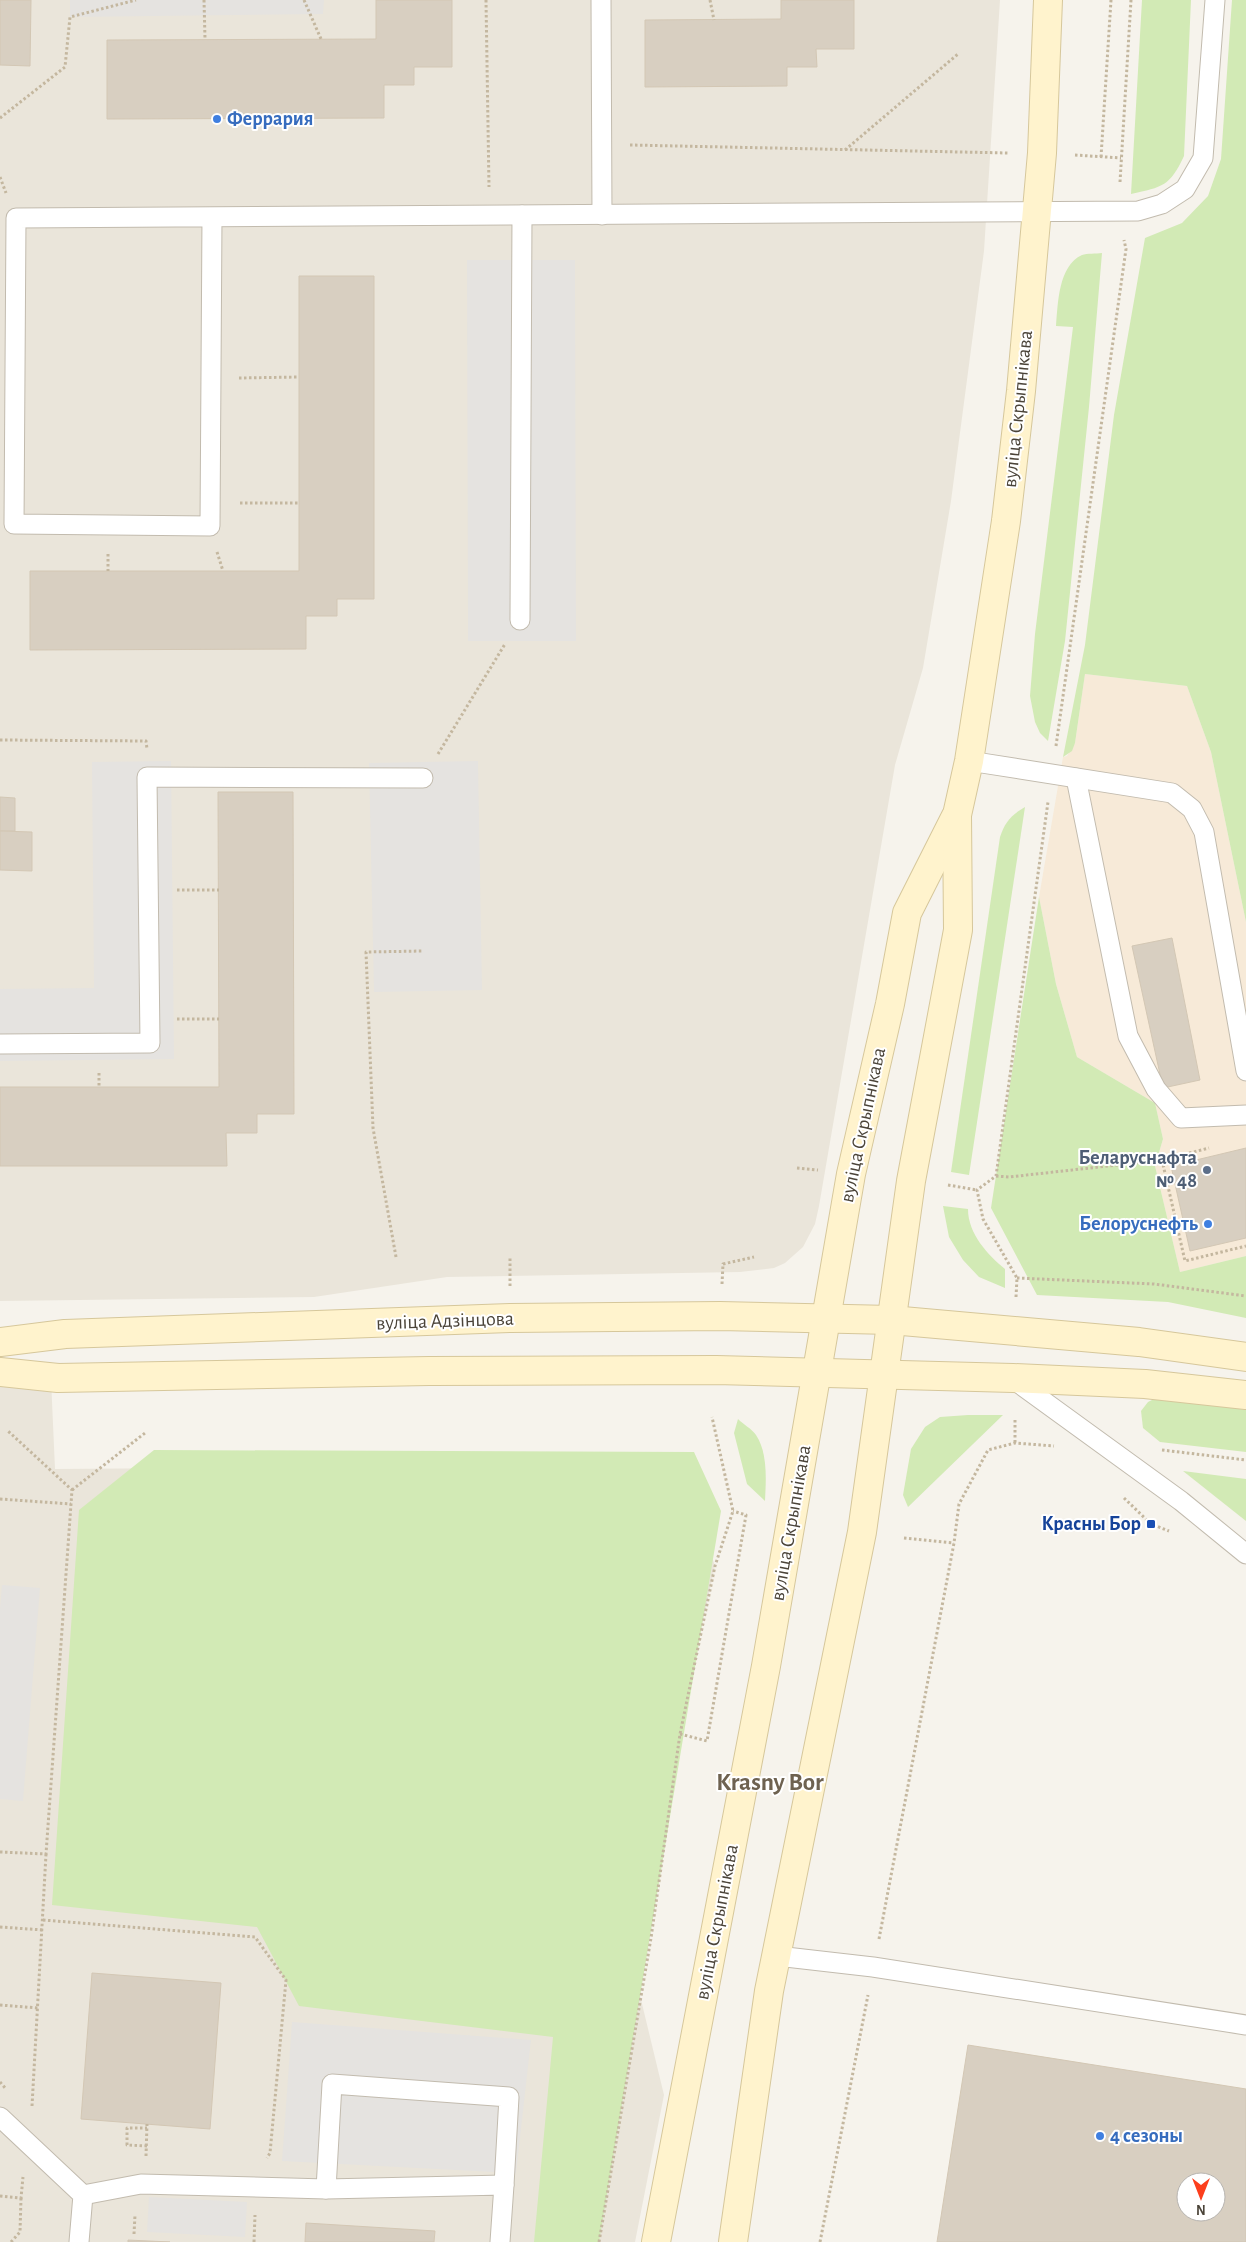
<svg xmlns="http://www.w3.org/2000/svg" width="1246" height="2242" viewBox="0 0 1246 2242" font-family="'Alegreya Sans',sans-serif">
<rect width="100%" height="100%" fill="#f6f3ec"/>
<g fill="#eae5da">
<polygon points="0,0 1000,0 984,251 951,501 923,668 895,765 819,1206 815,1224 803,1247 785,1263 774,1268 740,1272 447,1277 314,1297 0,1301"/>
<polygon points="51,1379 55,1469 680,1464 715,1566 630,1954 664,2095 635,2242 0,2242 0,1384"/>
</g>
<polygon fill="#f7ead8" points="1085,674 1187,686 1211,752 1246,922 1246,1256 1180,1272 1155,1166 1163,1139 1155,1103 1077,1057 1056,984 1039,897 1063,757 1067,756 1075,743"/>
<g fill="#d2eab5">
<path d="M1142,0h49l-7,156c-14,30 -21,31 -53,38z"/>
<polygon points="1232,0 1246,0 1246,922 1211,752 1187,686 1085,674 1075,743 1072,751 1063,757 1085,645 1114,415 1145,238 1182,223 1208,196 1221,159"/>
<path d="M1102,253l-13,154 -24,234 -17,100 -8,-8 -5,-11 -5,-26 5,-62 38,-307 -17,-1c2,-22 2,-60 26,-71 5,-2 14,-1 20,-2z"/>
<path d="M1025,807l-56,368 -18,-3 49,-335c5,-15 11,-22 25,-30z"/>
<polygon points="1039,897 1056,984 1077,1057 1155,1103 1163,1139 1155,1166 1180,1272 1246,1256 1246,1318 1168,1302 1037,1295 991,1208"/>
<path d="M943,1206l25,3c0,25 20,46 37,60v19l-26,-11 -16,-17 -14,-23z"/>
<polygon points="1160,1396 1246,1410 1246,1452 1160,1442 1143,1428 1141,1411 1148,1402"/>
<polygon points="968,1415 1003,1415 908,1507 903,1495 911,1449 925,1427 940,1417"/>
<path d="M738,1419c5,5 14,10 18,16 12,18 10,45 9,66l-18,-17 -13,-51z"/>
<polygon points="154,1450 694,1452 721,1511 599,2242 534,2242 553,2037 299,2006 257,1927 52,1905 79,1510"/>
<polygon points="1183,1471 1246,1479 1246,1521"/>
</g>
<g fill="#e5e3e0">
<polygon points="70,0 324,0 323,14 70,17"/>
<polygon points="467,260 575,260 576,641 468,641"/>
<polygon points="171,761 174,1059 0,1061 0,989 94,988 92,762"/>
<polygon points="478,761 482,990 374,992 369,763"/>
<polygon points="2,1585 40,1588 23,1801 0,1799 0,1608"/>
<polygon points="292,2022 531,2040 516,2173 282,2161"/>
<polygon points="149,2197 247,2202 245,2237 147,2232"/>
</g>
<g fill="#d8cfc1" stroke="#d3c7b4" fill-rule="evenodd">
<polygon points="0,0 31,0 30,66 0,65"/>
<polygon points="376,0 452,0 452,67 414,67 414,85 384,85 384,118 107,119 107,40 376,39"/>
<polygon points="781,0 854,0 854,49 816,49 817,67 787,67 787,86 645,87 645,20 781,19"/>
<polygon points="299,276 374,276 374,599 337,599 337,616 306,616 306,649 30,650 30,571 299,571"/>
<polygon points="218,792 293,792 294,1114 257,1114 257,1133 226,1133 227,1166 0,1166 0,1087 219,1087"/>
<polygon points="0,797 15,798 15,831 0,831"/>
<polygon points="0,831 32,832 32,871 0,870"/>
<polygon points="1172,938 1200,1080 1163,1088 1132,946"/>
<polygon points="1246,1148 1246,1238 1190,1251 1171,1166"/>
<polygon points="92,1973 221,1983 210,2129 81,2119"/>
<path d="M968,2045l278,44v153h-309zM1186,2182h30v30h-30z"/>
<polygon points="306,2223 435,2231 434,2242 305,2242"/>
<polygon points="128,2240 170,2242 128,2242"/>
</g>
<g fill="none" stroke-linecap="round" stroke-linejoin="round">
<g stroke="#c2bbae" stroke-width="21">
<g id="lane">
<polyline points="601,0 602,215"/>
<polyline points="212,217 210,526 14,524 16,218 1138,211 1162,204 1185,189 1203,158 1215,0"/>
<polyline points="520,620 522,215"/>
<polyline points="969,761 1172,793 1192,809 1204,832 1246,1071"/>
<polyline points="1076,778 1128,1036 1156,1089 1181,1118 1246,1115"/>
<polyline points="0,1044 150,1043 147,777 423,778"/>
<polyline points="1013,1379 1181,1501 1246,1554"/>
<polyline points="777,1956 873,1967 1246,2025"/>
<polyline points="0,2117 83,2195 79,2242"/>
<polyline points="326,2189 332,2084 509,2097 504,2185"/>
<polyline points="83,2195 141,2184 326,2189 504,2185 500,2242"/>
</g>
</g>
<g stroke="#d6c79b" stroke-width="30">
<g id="secondary">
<polyline points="0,1342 65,1334 510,1318 720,1316 891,1320 1139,1342 1246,1357"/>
<polyline points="0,1372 58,1378 429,1371 716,1370 1013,1378 1145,1384 1246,1395"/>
<polyline points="656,2242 766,1666 851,1174 890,1004 907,913 955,818"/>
<polyline points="733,2242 769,1991 862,1532 911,1181 958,930 957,815 969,761 1006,521 1021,391 1042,153 1048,0"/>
</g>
</g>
<g stroke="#c4b79f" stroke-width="3" stroke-dasharray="2.5 2.5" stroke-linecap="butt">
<polyline points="204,0 205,39"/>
<polyline points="304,0 321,39"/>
<polyline points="486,0 489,187"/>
<polyline points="710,0 714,20"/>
<polyline points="0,118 65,67 70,17 136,0"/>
<polyline points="630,145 1008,153"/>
<polyline points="845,150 958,54"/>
<polyline points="1075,155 1121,158"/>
<polyline points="1101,157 1111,0"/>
<polyline points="0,177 6,193"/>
<polyline points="1120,182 1131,0"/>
<polyline points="239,378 299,377"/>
<polyline points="240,503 299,503"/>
<polyline points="217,552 223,571"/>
<polyline points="108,554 108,571"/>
<polyline points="0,740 146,741 147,749"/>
<polyline points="1056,746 1126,249 1124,240"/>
<polyline points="438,754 505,644"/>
<polyline points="177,890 219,890"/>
<polyline points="177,1019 219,1019"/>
<polyline points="99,1073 99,1087"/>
<polyline points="1162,1160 1185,1261 1246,1246"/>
<polyline points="797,1168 818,1170"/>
<polyline points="996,1176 1009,1177 1162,1160 1209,1148"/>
<polyline points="948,1185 977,1190"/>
<polyline points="396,1257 373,1128 366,952 423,951"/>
<polyline points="1017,1278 1154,1284 1246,1296"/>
<polyline points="722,1284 723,1264 754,1257"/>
<polyline points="510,1286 510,1257"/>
<polyline points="1016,1297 1017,1278 983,1219 977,1190 996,1176 1048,802"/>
<polyline points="1015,1420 1015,1443"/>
<polyline points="1162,1450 1246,1460"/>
<polyline points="72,1490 145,1433"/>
<polyline points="1124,1498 1151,1524 1169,1531"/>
<polyline points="0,1499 71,1504"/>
<polyline points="904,1538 954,1543"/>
<polyline points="680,1734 707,1741 746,1515 733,1511"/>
<polyline points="0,1852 46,1854 72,1490 8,1431"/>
<polyline points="43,1920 255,1937 286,1980 270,2153 267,2158"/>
<polyline points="0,1927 43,1930"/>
<polyline points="879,1939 954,1543 959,1504 988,1450 1015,1443 1054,1446"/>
<polyline points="0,2005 38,2008"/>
<polyline points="0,2082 6,2089"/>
<polyline points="32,2106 46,1854"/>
<polyline points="147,2146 127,2145 127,2128 147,2128"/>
<polyline points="146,2156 147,2124"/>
<polyline points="0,2196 21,2198 23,2177"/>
<polyline points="134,2234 135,2215"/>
<polyline points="11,2242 20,2232 21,2198"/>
<polyline points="254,2242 255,2215"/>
<polyline points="599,2242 651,1938 680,1734 715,1566 733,1511 712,1417"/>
<polyline points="820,2242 868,1995"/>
</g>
<use href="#lane" stroke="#fff" stroke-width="19"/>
<use href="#secondary" stroke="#fff3cd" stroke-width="28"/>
</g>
<g fill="#3f7fe0" stroke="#fff" stroke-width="2">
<circle cx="217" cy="119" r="5"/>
<circle cx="1208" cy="1224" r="5"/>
<circle cx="1100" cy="2136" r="5"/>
</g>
<circle fill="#5c6f8a" stroke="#fff" stroke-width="2" cx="1207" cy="1170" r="5"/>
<rect fill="#1a4fb4" stroke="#fff" stroke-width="2" x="1146" y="1519" width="10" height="10" rx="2.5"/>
<g text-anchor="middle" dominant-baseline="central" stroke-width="4" stroke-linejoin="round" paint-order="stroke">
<g font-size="20" font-weight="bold" fill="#366cbe" stroke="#fff" text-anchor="start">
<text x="227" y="119">Феррария</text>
<text x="1198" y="1224" text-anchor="end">Белоруснефть</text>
<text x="1110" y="2136">4 сезоны</text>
</g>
<g font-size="20" fill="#4b4439" stroke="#fff">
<text transform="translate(1018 409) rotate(-84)">вуліца Скрыпнікава</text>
<text transform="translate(863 1125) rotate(-78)">вуліца Скрыпнікава</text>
<text transform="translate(445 1321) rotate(-2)">вуліца Адзінцова</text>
<text transform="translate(791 1523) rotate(-80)">вуліца Скрыпнікава</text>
<text transform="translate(717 1922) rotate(-79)">вуліца Скрыпнікава</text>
</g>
<g font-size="20" font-weight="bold" fill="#4e5e75" stroke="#fff" text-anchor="end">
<text x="1197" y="1158">Беларуснафта<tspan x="1197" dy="23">№ 48</tspan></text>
</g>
<g font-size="20" font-weight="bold" fill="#164399" stroke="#fff" text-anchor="end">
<text x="1141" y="1524">Красны Бор</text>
</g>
<g font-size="25" font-weight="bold" fill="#6e6250" stroke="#fff">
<text x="770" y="1782">Krasny Bor</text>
</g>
</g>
<g transform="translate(1201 2197) rotate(180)"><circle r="24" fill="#ffffff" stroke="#b7b4b0"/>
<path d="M0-4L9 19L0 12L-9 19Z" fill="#fc3f1d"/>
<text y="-8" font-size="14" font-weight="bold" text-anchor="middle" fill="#4b4439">N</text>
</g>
</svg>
